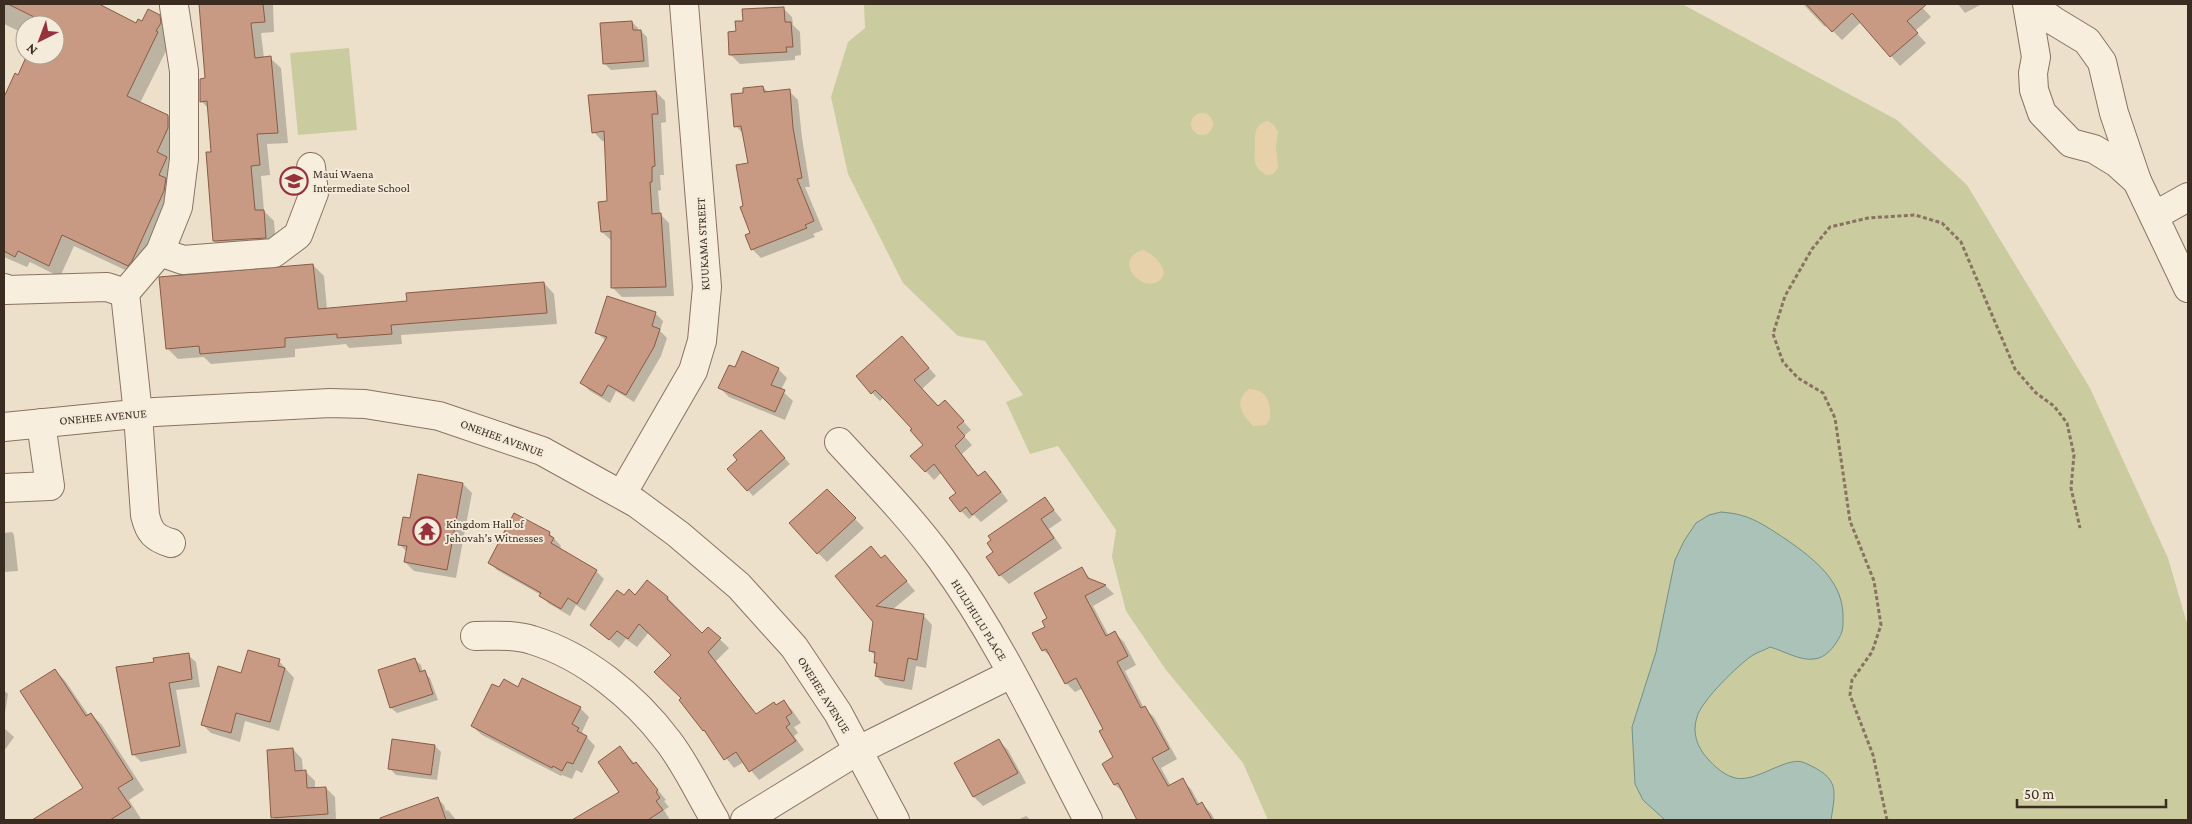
<svg xmlns="http://www.w3.org/2000/svg" width="2192" height="824" viewBox="0 0 2192 824" font-family="'Crimson Pro',serif">
<rect width="100%" height="100%" fill="#ede0cb"/>
<g fill="#cacb9f">
<polygon points="864,4 1682,4 1897,120 1967,185 2090,388 2168,558 2188,627 2188,820 1268,820 1243,763 1166,670 1126,611 1112,557 1116,530 1058,446 1030,454 1006,402 1023,395 985,341 958,336 903,283 848,174 831,97 848,42 865,28"/>
<polygon points="349,48 357,130 298,135 290,53"/>
</g>
<g fill="#e7d1aa">
<circle cx="1202" cy="124" r="11"/>
<path d="M1268,121l6,4 4,7 -2,14 2,22 -5,6 -7,1c-3,-2 -7,-5 -9,-8 -4,-6 -2,-14 -2,-20 0,-13 -1,-23 13,-26z"/>
<path d="M1143,250c11,4 31,23 14,32 -17,9 -45,-23 -14,-32z"/>
<path d="M1249,389c18,0 22,14 21,29l-4,7 -13,1c-11,-11 -20,-25 -4,-37z"/>
</g>
<path fill="#abc2b9" stroke="#729086" d="M1721,512c7,1 13,1 19,3 17,4 33,16 47,25 27,19 58,42 56,80 0,7 0,11 -4,18 -5,9 -13,20 -25,21 -14,2 -30,-8 -44,-12 -5,3 -12,5 -17,8 -14,9 -52,46 -56,62 -5,16 0,30 11,42 6,7 15,15 24,18 22,9 55,-23 73,-14 34,15 31,25 26,57h-166l-22,-20 -8,-16 -3,-57 24,-75 19,-92 9,-19 12,-18 13,-8z"/>
<g fill="#0003">
<polygon points="4,4 96,4 136,24 159,16 171,28 169,45 140,103 168,116 180,128 180,140 170,161 178,170 140,277 74,246 60,277 30,262 27,267 4,257 4,109 28,55 55,55 55,25 25,25 25,34 4,24"/>
<polygon points="200,4 273,4 274,32 261,33 264,58 270,58 281,68 288,143 267,144 270,175 261,176 264,211 274,221 276,248 225,251 214,241 213,153 209,109 201,101 206,79"/>
<polygon points="1803,4 1919,4 1931,17 1915,31 1926,43 1900,66 1861,22 1842,40 1827,25 1825,27"/>
<polygon points="1958,4 1982,4 1965,13"/>
<polygon points="783,8 792,17 793,25 800,32 801,55 795,56 795,60 740,64 731,55 737,33 744,22"/>
<polygon points="632,22 638,28 638,31 641,31 647,37 649,67 611,70 605,64"/>
<polygon points="763,87 768,92 789,91 798,100 802,138 810,187 805,187 823,230 813,234 815,237 761,258 752,249 752,234 745,206 749,164 744,135 736,126 744,94"/>
<polygon points="656,92 665,101 666,122 661,123 664,175 660,175 661,190 658,191 660,214 669,223 674,296 622,297 613,288 612,241 602,232 609,202 605,141 602,141 594,132"/>
<polygon points="313,265 324,276 327,309 408,303 544,283 554,294 557,324 401,335 402,344 349,348 346,344 295,349 295,357 211,364 204,357 178,359 167,348"/>
<polygon points="655,313 663,321 660,331 667,338 661,356 634,402 616,391 610,403 590,391 582,383 606,341 596,332"/>
<polygon points="910,346 936,376 922,389 939,407 953,410 971,430 964,436 972,445 962,454 979,477 985,472 993,480 1008,501 981,522 974,515 969,519 961,511 958,493 942,472 934,480 912,456 924,445 913,429 884,397 880,401 872,393"/>
<polygon points="735,369 778,369 787,378 781,390 793,401 785,420 729,397 720,388"/>
<polygon points="767,438 790,464 753,496 729,469"/>
<polygon points="463,484 472,493 456,578 414,571 405,562 407,552 399,544 411,520"/>
<polygon points="827,491 864,528 827,562 818,553"/>
<polygon points="1045,499 1062,520 1049,529 1062,548 1009,584 1000,575 988,557 995,553"/>
<polygon points="12,532 14,535 18,571 4,572 4,533"/>
<polygon points="549,533 561,546 560,549 596,571 604,579 585,611 576,605 570,616 548,603 541,595 497,570 489,562"/>
<polygon points="881,559 893,565 915,591 892,610 923,615 932,625 926,668 916,666 912,690 885,685 876,676 878,665 875,662 876,656 870,651 875,621 837,576"/>
<polygon points="1082,569 1092,581 1106,586 1114,594 1093,606 1109,636 1115,633 1124,642 1136,665 1125,671 1144,708 1154,717 1177,759 1161,768 1171,786 1182,780 1191,789 1200,805 1202,804 1211,813 1215,820 1139,820 1124,793 1115,785 1104,764 1115,758 1105,729 1083,688 1075,692 1066,683 1053,659 1043,650 1049,619"/>
<polygon points="647,582 668,598 703,634 708,628 729,648 716,661 757,715 783,701 792,710 801,723 794,727 798,733 794,736 804,750 759,780 744,762 734,768 680,700 683,698 672,655 649,632 637,647 626,639 619,648 591,624 624,597 636,596"/>
<polygon points="188,655 196,662 200,687 176,690 187,753 141,762 133,754 155,663"/>
<polygon points="415,660 421,665 423,672 430,678 438,700 397,713 391,708"/>
<polygon points="279,661 294,678 279,731 245,721 240,742 211,733 202,724 242,674"/>
<polygon points="55,670 66,682 89,716 91,714 102,725 144,790 129,800 141,819 138,820 35,820 85,789"/>
<polygon points="500,689 580,708 589,717 582,732 595,746 582,773 576,770 572,779 562,775 561,776 482,735 472,726"/>
<polygon points="4,690 8,694 4,719"/>
<polygon points="4,728 14,737 4,751"/>
<polygon points="999,741 1008,750 1026,783 983,806 974,797 956,764"/>
<polygon points="435,746 441,752 437,780 396,775 390,769"/>
<polygon points="620,748 644,773 666,800 664,801 669,807 664,810 670,820 574,820 621,792"/>
<polygon points="293,749 302,759 303,772 306,772 315,781 315,788 326,788 335,797 336,820 275,820 273,817"/>
<polygon points="438,799 444,805 446,811 448,810 456,820 404,820 401,812"/>
<polygon points="1026,816 1031,820 1017,820"/>
</g>
<g fill="#c99a83" stroke="#885b46">
<polygon points="8,4 99,4 136,23 138,19 142,21 148,9 160,15 161,23 156,31 158,32 127,96 168,115 168,128 157,152 167,157 159,175 166,178 164,191 132,261 128,266 62,235 49,266 18,251 15,257 4,251 4,97 15,73 18,75 27,55 55,55 55,25 50,25"/>
<polygon points="199,4 263,4 265,22 251,23 255,58 271,56 278,133 257,134 260,165 251,166 255,210 264,210 266,238 213,241 206,152 211,152 207,101 200,102 200,79 205,78"/>
<polygon points="1806,4 1927,4 1907,21 1918,33 1890,57 1852,13 1832,32"/>
<polygon points="784,7 785,22 791,22 793,47 786,47 787,52 729,55 728,32 736,31 735,21 743,21 742,9"/>
<polygon points="632,21 633,30 641,30 644,61 603,64 600,23"/>
<polygon points="763,86 764,92 790,89 793,128 802,178 797,179 814,221 805,225 807,228 751,250 745,235 750,233 740,207 743,206 736,165 748,163 741,126 734,127 731,94 743,93 743,88"/>
<polygon points="656,91 658,114 652,114 655,166 652,167 652,182 650,182 652,214 661,213 666,287 611,288 611,231 601,232 598,202 607,201 604,131 592,133 588,95"/>
<polygon points="313,264 318,309 407,301 406,293 544,282 547,313 391,325 392,334 337,338 337,334 285,338 285,347 200,354 199,346 166,349 159,277"/>
<polygon points="607,296 656,312 652,326 660,329 654,347 626,395 608,385 602,396 580,383 607,337 595,333"/>
<polygon points="902,336 929,368 914,380 938,406 945,400 964,421 957,427 965,436 955,446 978,476 985,471 1001,492 972,515 966,507 960,512 949,498 956,493 934,464 925,472 910,456 923,445 910,430 912,429 888,403 875,390 871,394 856,376"/>
<polygon points="742,351 779,368 771,385 785,390 775,412 718,388 729,365 735,367"/>
<polygon points="761,430 785,458 747,491 727,469 737,460 733,455"/>
<polygon points="418,474 463,483 447,570 404,562 407,546 398,545 403,517 410,518"/>
<polygon points="827,489 856,518 817,554 789,523"/>
<polygon points="1045,497 1054,510 1041,519 1054,538 999,576 986,557 993,552 987,543 991,540 988,536"/>
<polygon points="514,513 550,532 549,535 554,538 551,543 597,570 577,604 568,598 561,609 539,596 541,593 488,563"/>
<polygon points="871,546 881,558 885,555 907,581 876,606 924,614 917,660 908,658 904,681 875,676 877,663 874,663 875,652 869,651 873,622 835,576"/>
<polygon points="1082,567 1088,578 1106,585 1085,596 1106,636 1115,631 1128,656 1117,662 1141,708 1145,706 1169,749 1152,758 1168,786 1183,778 1197,805 1202,802 1212,820 1137,820 1118,783 1114,785 1102,764 1113,757 1099,731 1103,729 1076,678 1065,684 1046,649 1042,651 1032,633 1045,627 1042,621 1047,618 1034,593"/>
<polygon points="647,580 668,597 667,599 702,633 708,627 721,638 708,652 756,714 774,702 776,705 784,700 792,713 786,717 790,724 786,727 796,741 749,772 736,752 724,760 704,730 703,731 679,700 681,698 654,672 671,655 639,624 628,639 617,631 609,640 590,625 617,590 624,595 629,589 635,595"/>
<polygon points="248,650 280,659 278,666 285,668 270,722 236,713 231,733 201,725 218,666 241,673"/>
<polygon points="189,653 192,679 169,683 180,746 132,755 116,667 154,662 153,658"/>
<polygon points="415,658 420,672 425,670 433,694 390,708 378,670"/>
<polygon points="55,669 86,716 91,713 133,779 118,788 131,807 110,820 32,820 83,788 20,691"/>
<polygon points="522,678 581,707 572,724 579,728 577,731 587,736 573,764 567,762 562,771 553,766 552,768 471,726 492,684 499,687 504,679 518,687"/>
<polygon points="392,739 435,745 431,775 388,769"/>
<polygon points="999,739 1018,773 973,797 954,763"/>
<polygon points="620,746 633,764 636,762 658,790 656,792 660,798 656,801 663,810 648,820 572,820 619,792 598,762"/>
<polygon points="293,748 295,771 306,770 307,788 326,787 328,814 271,818 267,750"/>
<polygon points="438,797 446,820 380,820 380,818"/>
</g>
<g fill="none" stroke-linecap="round" stroke-linejoin="round">
<g stroke="#897260" stroke-width="30">
<g id="minor">
<polyline points="2027,4 2036,57 2033,73 2034,90 2042,113 2071,143 2094,149 2117,163 2137,181"/>
<polyline points="2030,4 2054,21 2087,41 2102,62 2114,113 2137,181 2188,288"/>
<polyline points="2154,216 2188,197"/>
<polyline points="160,252 183,260 274,253 298,235 314,193 311,167"/>
<polyline points="4,288 6,290 107,287 125,293"/>
<polyline points="4,427 155,412 330,403 365,404 439,416 542,451 636,503 678,534 739,586 794,647 838,713 895,820"/>
<path d="M839,442c35,38 71,75 102,117 59,81 101,173 147,261"/>
<polyline points="4,488 50,486 41,423"/>
<polyline points="622,494 693,371 702,341 707,287 684,4"/>
<path d="M171,543c-17,-5 -22,-11 -26,-28l-7,-101 -13,-121 35,-41 18,-45 6,-48v-88l-10,-65"/>
<path d="M475,636c18,0 39,-2 57,4 53,16 103,57 136,101 18,23 32,54 47,79"/>
<polyline points="745,820 857,751 1011,674"/>
</g>
</g>
<polyline stroke="#897260" stroke-width="3" stroke-dasharray="4 2.5" stroke-linecap="butt" points="1887,820 1873,755 1850,695 1852,680 1872,652 1881,625 1874,581 1850,521 1835,418 1823,393 1798,378 1783,362 1773,334 1785,296 1812,249 1830,227 1868,218 1915,215 1942,223 1961,242 2015,369 2036,393 2054,406 2067,423 2074,455 2071,488 2080,528"/>
<use href="#minor" stroke="#f8eede" stroke-width="28"/>
</g>
<defs>
<g id="school-ring" transform="scale(1.4375)"><circle r="9.5" fill="#f5ebda" stroke="#96323c" stroke-width="1.5"/><path d="M0-5L7-2L0 1L-7-2ZM-4 1L0 2.5L4 1V4Q0 6-4 4Z" fill="#96323c"/></g>
<g id="temple-ring" transform="scale(1.4375)"><circle r="9.5" fill="#f5ebda" stroke="#96323c" stroke-width="1.5"/><path d="M0-6L5-2H3V0L6.5 2.5H4V6H1.5V3h-3V6H-4V2.5H-6.5L-3 0V-2H-5Z" fill="#96323c"/></g>
</defs>
<g fill-rule="evenodd">
<use href="#school-ring" x="294" y="181"/>
<use href="#temple-ring" x="427" y="531"/>
</g>
<g text-anchor="middle" dominant-baseline="central" stroke-width="4" stroke-linejoin="round" paint-order="stroke">
<g font-size="12" fill="#3b2c22" stroke="#f5ebda" text-anchor="start">
<text x="313" y="174">Maui Waena<tspan x="313" dy="14">Intermediate School</tspan></text>
<text x="446" y="524">Kingdom Hall of<tspan x="446" dy="14">Jehovah’s Witnesses</tspan></text>
</g>
<g font-size="12" fill="#3b2c22" stroke="#f5ebda">
<text transform="translate(703 244) rotate(-93)">KUUKAMA STREET</text>
<text transform="translate(103 417) rotate(-5)">ONEHEE AVENUE</text>
<text transform="translate(502 438) rotate(20)">ONEHEE AVENUE</text>
<text transform="translate(979 620) rotate(58)">HULUHULU PLACE</text>
<text transform="translate(824 695) rotate(58)">ONEHEE AVENUE</text>
</g>
</g>
<rect width="2192" height="824" fill="none" stroke="#3b2c22" stroke-width="10"/>
<g transform="translate(40 40) rotate(222)"><circle r="24" fill="#f5ebda" stroke="#ab9f90"/>
<path d="M0-4L9 19L0 12L-9 19Z" fill="#96323c"/>
<text y="-8" font-size="14" font-weight="bold" text-anchor="middle" fill="#3b2c22">N</text>
</g>
<path d="M2017 799v8h149v-8" fill="none" stroke="#3b2c22" stroke-width="2.5"/>
<text x="2024" y="799" font-size="15" fill="#3b2c22" stroke="#f5ebda" stroke-width="4" paint-order="stroke">50 m</text>
</svg>
